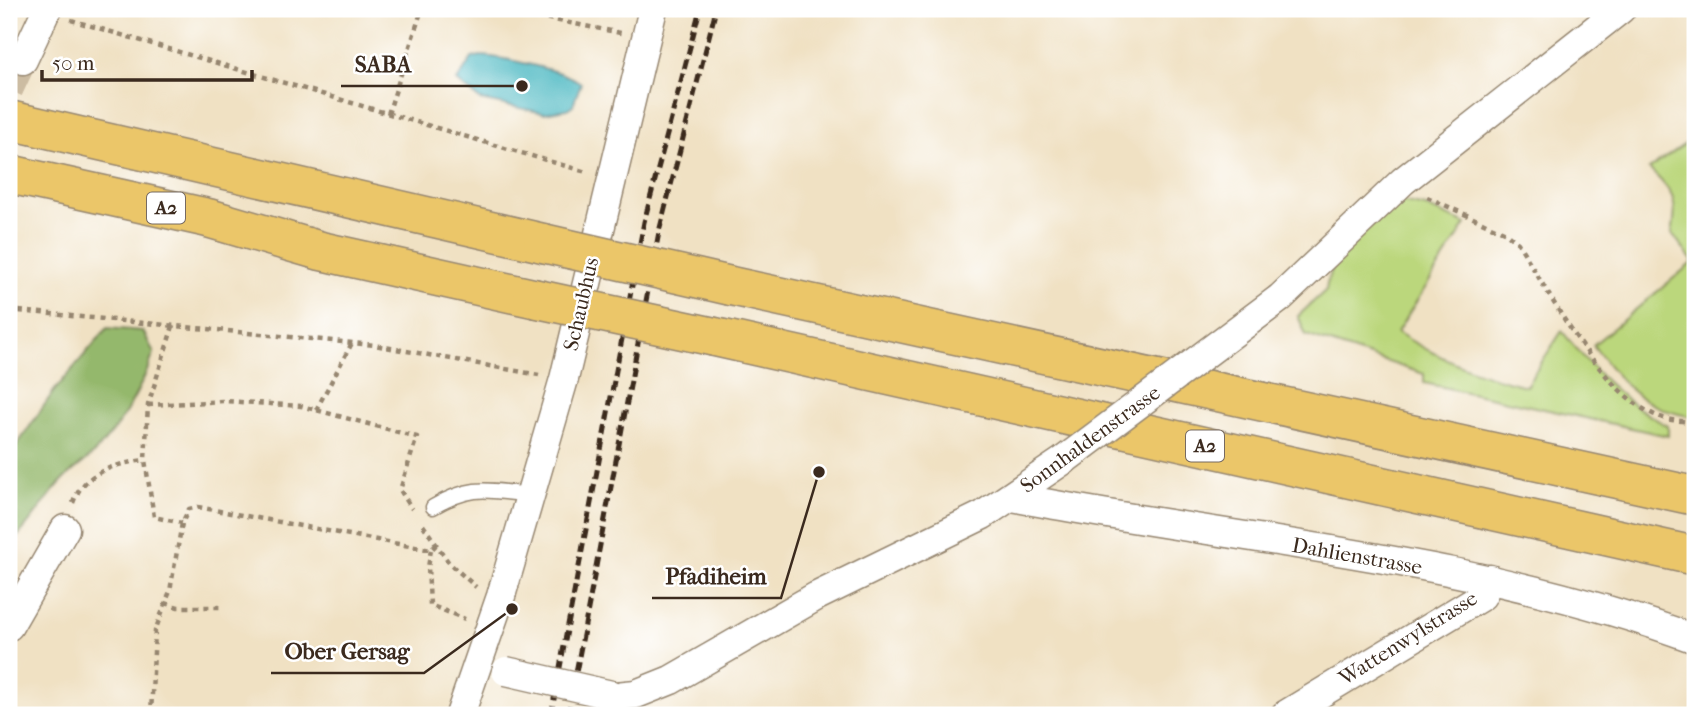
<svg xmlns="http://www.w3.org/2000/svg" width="1704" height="724" viewBox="0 0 1704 724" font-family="'IM FELL French Canon',serif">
<rect width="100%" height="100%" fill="#fff"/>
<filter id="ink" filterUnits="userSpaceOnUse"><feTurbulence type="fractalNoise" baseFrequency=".0143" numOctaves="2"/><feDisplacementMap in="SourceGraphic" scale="14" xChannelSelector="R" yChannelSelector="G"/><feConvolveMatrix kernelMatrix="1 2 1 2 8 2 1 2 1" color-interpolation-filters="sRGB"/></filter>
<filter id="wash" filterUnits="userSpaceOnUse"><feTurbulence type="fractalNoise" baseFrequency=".00686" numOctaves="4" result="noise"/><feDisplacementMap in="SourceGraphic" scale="28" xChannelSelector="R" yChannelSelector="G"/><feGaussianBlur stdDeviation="1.57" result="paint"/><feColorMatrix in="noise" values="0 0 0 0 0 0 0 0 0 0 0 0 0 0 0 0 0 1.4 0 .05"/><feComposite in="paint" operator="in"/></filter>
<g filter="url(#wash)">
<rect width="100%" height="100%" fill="#f0e1c3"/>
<g fill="#bbd77c" stroke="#7b804d" stroke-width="2">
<path d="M1695,137v280c-52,-7 -71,-31 -102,-72l100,-83 -21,-29c7,-33 1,-42 -23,-64z"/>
<path d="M1401,202l25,5 40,17 -69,108c40,26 82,43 129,54l36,-55c31,39 61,72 106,95v10l-244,-53v-9l-118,-39 -8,-19 28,-26c5,-40 45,-65 75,-88z"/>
</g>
<path fill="#94b86c" stroke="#687145" stroke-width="2" d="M107,328l36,3 11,22c-13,36 -34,75 -61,101 -9,9 -20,16 -29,25 -20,20 -33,46 -55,66v-88l45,-66z"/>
<path fill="#48b7c1" stroke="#427070" stroke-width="2" d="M480,56c22,1 83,14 101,27l-8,22 -6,4 -23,4 -64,-13 -23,-19 15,-23z"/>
</g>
<g filter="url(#ink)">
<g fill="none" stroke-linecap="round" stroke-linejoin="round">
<polyline stroke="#ccbca2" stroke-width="28" stroke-dasharray="28 14" stroke-linecap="butt" points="9,90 23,60"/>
<g stroke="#968670" stroke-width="17">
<path id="service" d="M433,507c39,-23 54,-17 97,-12"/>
</g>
<g stroke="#968670" stroke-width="31">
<g id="minor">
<polyline points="23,60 47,9"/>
<polyline points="1280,298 1403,181 1621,9"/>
<path d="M1012,497c227,44 466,61 683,142"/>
<polyline points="9,626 65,529"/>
<polyline points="616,696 636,694 671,680 817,596 983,515 1064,460"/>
<polyline points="460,715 501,596 564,379 653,9"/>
<polyline points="1285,715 1482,596 1490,579"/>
</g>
</g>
<g stroke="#968670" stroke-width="41">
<g id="motorway">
<polyline points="9,120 543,243"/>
<polyline points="9,174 208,218 321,251 533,298"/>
<polyline points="731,286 1695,496"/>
<polyline points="715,337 1695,556"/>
</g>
</g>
<g stroke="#968670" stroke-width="4.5" stroke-dasharray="5 5" stroke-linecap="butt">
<polyline points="498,9 621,33"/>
<polyline points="71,20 586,172"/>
<polyline points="388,114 422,9"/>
<path d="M1427,197l79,36 12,10c31,50 86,157 145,175 10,3 22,3 32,4"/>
<polyline points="9,310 374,345 539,375"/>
<polyline points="173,326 148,405 145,460 154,517 182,523"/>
<polyline points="148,405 225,401 301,406 417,437 400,490 412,509"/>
<polyline points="316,410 352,343"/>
<path d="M73,503c11,-32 43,-39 72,-43"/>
<polyline points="423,525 449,563 476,587"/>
<polyline points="431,550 428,567 430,605 465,619"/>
<polyline points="165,603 178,607 222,607"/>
<polyline points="151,715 155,631 170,591 182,523 189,509 198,507 431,550 436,545"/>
</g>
<use href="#service" stroke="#fff" stroke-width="14"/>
<use href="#minor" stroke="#fff" stroke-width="28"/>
<use href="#motorway" stroke="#ebc669" stroke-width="38"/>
<g stroke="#3b2a1e" stroke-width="5" stroke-dasharray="10 5" stroke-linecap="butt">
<polyline points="551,715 644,222 700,9"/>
<polyline points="568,715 659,232 716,9"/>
</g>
<g stroke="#968670" stroke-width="31" stroke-linecap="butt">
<g id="minor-bridge">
<polyline points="1064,460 1280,298"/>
<polyline points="506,671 616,696"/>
</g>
</g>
<g stroke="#968670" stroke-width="41" stroke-linecap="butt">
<g id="motorway-bridge">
<polyline points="543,243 731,286"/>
<polyline points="533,298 715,337"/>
</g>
</g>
<use href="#minor-bridge" stroke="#fff" stroke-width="28"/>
<use href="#motorway-bridge" stroke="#ebc669" stroke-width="38"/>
</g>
</g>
<g text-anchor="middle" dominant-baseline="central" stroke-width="5" stroke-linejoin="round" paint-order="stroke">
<g fill="#fff" stroke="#766a62" stroke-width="2">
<rect x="147" y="192.5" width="38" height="31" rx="5"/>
<rect x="1186" y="430.5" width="38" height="31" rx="5"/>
</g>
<g font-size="19" font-weight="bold" fill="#3b2a1e">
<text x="166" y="208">A2</text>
<text x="1205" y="446">A2</text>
</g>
<g font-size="21" fill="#3b2a1e" stroke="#fff">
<text transform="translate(581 304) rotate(-77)">Schaubhus</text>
<text transform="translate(1090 439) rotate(-36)">Sonnhaldenstrasse</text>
<text transform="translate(1357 556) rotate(10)">Dahlienstrasse</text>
<text transform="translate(1408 638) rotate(-32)">Wattenwylstrasse</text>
</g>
</g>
<path fill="none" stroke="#3b2a1e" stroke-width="2.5" d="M522 86L425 86H341M819 472L781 598H652M512 609L424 673H271"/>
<g fill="#3b2a1e" stroke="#fff" stroke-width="2.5">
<circle cx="522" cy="86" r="7"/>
<circle cx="819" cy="472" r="7"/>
<circle cx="512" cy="609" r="7"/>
</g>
<g font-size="23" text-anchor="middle" font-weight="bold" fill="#3b2a1e" stroke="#fff" stroke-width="5" stroke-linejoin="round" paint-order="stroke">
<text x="383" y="72">SABA</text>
<text x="716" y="584">Pfadiheim</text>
<text x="347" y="659">Ober Gersag</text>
</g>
<rect width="1704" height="724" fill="none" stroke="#fff" stroke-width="35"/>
<path d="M42 70v10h210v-10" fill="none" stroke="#3b2a1e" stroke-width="3.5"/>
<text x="52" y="70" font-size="21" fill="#3b2a1e" stroke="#ffffff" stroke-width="5" paint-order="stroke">50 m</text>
</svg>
